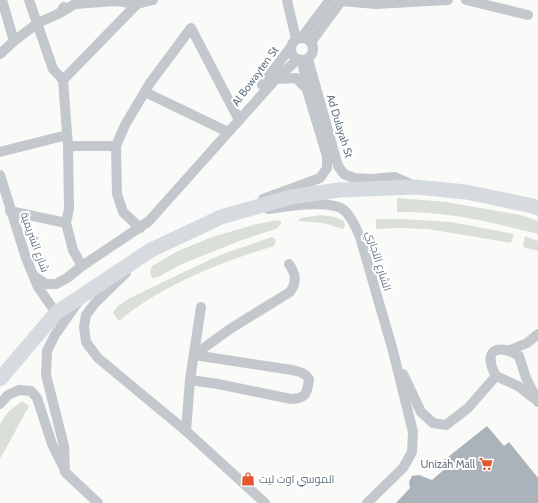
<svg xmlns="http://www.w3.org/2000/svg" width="538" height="503" viewBox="0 0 538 503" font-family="Cabin,Cairo,sans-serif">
<rect width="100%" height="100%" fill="#fafaf8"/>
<g fill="#dadfd7">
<path d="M397,198l49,4 74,13 18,6v13c-46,-12 -93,-23 -141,-22z"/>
<polygon points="321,215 335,217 344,221 345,226 343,229 323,223 298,221 301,218"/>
<polygon points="376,219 400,219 451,222 514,234 511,243 428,229 399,228 376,229"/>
<polygon points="278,220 282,222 278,228 242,240 182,264 158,277 152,278 150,272 152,266 178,251 212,237 257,224"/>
<polygon points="525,236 538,241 538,251 523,247"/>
<path d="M272,237l4,3 -2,6c-51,15 -114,40 -155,75l-6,-8 5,-7 12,-8 54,-26 36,-17z"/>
<polygon points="22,401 29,406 0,459 0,424 8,412"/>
</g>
<polygon fill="#aab3b9" points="487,426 504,446 509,442 538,478 538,503 396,503 410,488 409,482 412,476 419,475 432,480 447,467 443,461"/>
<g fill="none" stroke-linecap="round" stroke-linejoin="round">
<g stroke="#c3c8cc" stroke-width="10">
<polyline points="29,0 53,69 63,80 68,146 69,209 66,223 73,250 82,266"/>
<polyline points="287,0 296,39"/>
<polyline points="466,0 528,15"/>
<polyline points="341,1 376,4 448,0"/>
<polyline points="60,13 75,4 116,1 137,4 153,0"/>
<polyline points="302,37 330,0"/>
<circle cx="302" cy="49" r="11"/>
<polyline points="14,41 38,23 60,13 64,7"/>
<polyline points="311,42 342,0"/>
<polyline points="0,54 14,41 2,0"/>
<polyline points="308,59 338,166 344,174 354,178 371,179 395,177 413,185"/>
<polyline points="276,79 296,78 307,89"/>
<polyline points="63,80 137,4"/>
<polyline points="262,85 291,47"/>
<polyline points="145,92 228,132"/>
<polyline points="68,146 116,146"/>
<polyline points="0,152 67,135"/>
<polyline points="0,175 26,258 38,287 56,313"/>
<polyline points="263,199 320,178 327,168 327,156 307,90 302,60"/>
<path d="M268,209c17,-2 62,-10 76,1 8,7 12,18 16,27l33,114 20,81 -1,20 -9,16 -36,35"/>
<polyline points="10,211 66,223"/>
<polyline points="140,228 123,212 117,194 116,146 125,125 150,83 191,28 239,120"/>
<polyline points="126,273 95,303 86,315 84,327 86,342 98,358 186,431 265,503"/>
<polyline points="34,276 46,284 56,284 67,278 82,266 149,221 276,79 298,59"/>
<polyline points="78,302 55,335 47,351 46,375 64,446 65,472 98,503"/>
<polyline points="510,350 527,343 538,334"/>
<path d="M194,355l36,-26 60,-37c7,-10 6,-18 -1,-28"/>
<path d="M403,374l18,38 12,11 13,2 22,-17 28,-32c-14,-25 1,-34 23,-20l7,22 12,24"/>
<polyline points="496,376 518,386 535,399"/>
<path d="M190,380l28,4 73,15c16,-1 16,-6 18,-20 -4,-7 -10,-7 -17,-9l-98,-15"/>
<polyline points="0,404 8,395 19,390 31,391 37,398 52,444 64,468"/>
<polyline points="186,431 190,380 201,307"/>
</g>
<polyline stroke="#d6dbdf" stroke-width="15" points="0,379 56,313 151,250 221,217 291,197 339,190 416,187 466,192 533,206 538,208"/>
</g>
<defs>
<g id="supermarket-bare" transform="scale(1.08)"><path d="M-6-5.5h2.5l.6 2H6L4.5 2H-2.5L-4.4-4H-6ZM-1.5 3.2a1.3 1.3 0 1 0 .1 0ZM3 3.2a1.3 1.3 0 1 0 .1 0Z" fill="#e4572e" stroke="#fff" stroke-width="2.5" paint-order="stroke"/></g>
<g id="shop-bare" transform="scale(1.08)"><path d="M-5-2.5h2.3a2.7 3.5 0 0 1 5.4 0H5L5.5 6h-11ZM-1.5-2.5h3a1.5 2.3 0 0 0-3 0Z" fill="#e4572e" stroke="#fff" stroke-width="2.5" paint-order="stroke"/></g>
</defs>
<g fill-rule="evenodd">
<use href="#supermarket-bare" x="486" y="464"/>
<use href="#shop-bare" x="248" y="479"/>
</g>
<g text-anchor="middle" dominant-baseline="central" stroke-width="4" stroke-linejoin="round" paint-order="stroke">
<g font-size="11" fill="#657683" stroke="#fff">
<text transform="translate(255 76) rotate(-54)">Al Bowayten St</text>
<text transform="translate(340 126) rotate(73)">Ad Dulayah St</text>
<text transform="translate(35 242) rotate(70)">شارع الشريمية</text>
<text transform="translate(379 261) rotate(73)">الشارع التجاري</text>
</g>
<g font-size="11" fill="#657683" stroke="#fff" text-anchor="end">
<text x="475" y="464">Unizah Mall</text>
<text x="259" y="479" text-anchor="start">الموسي اوت ليت</text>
</g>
</g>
</svg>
